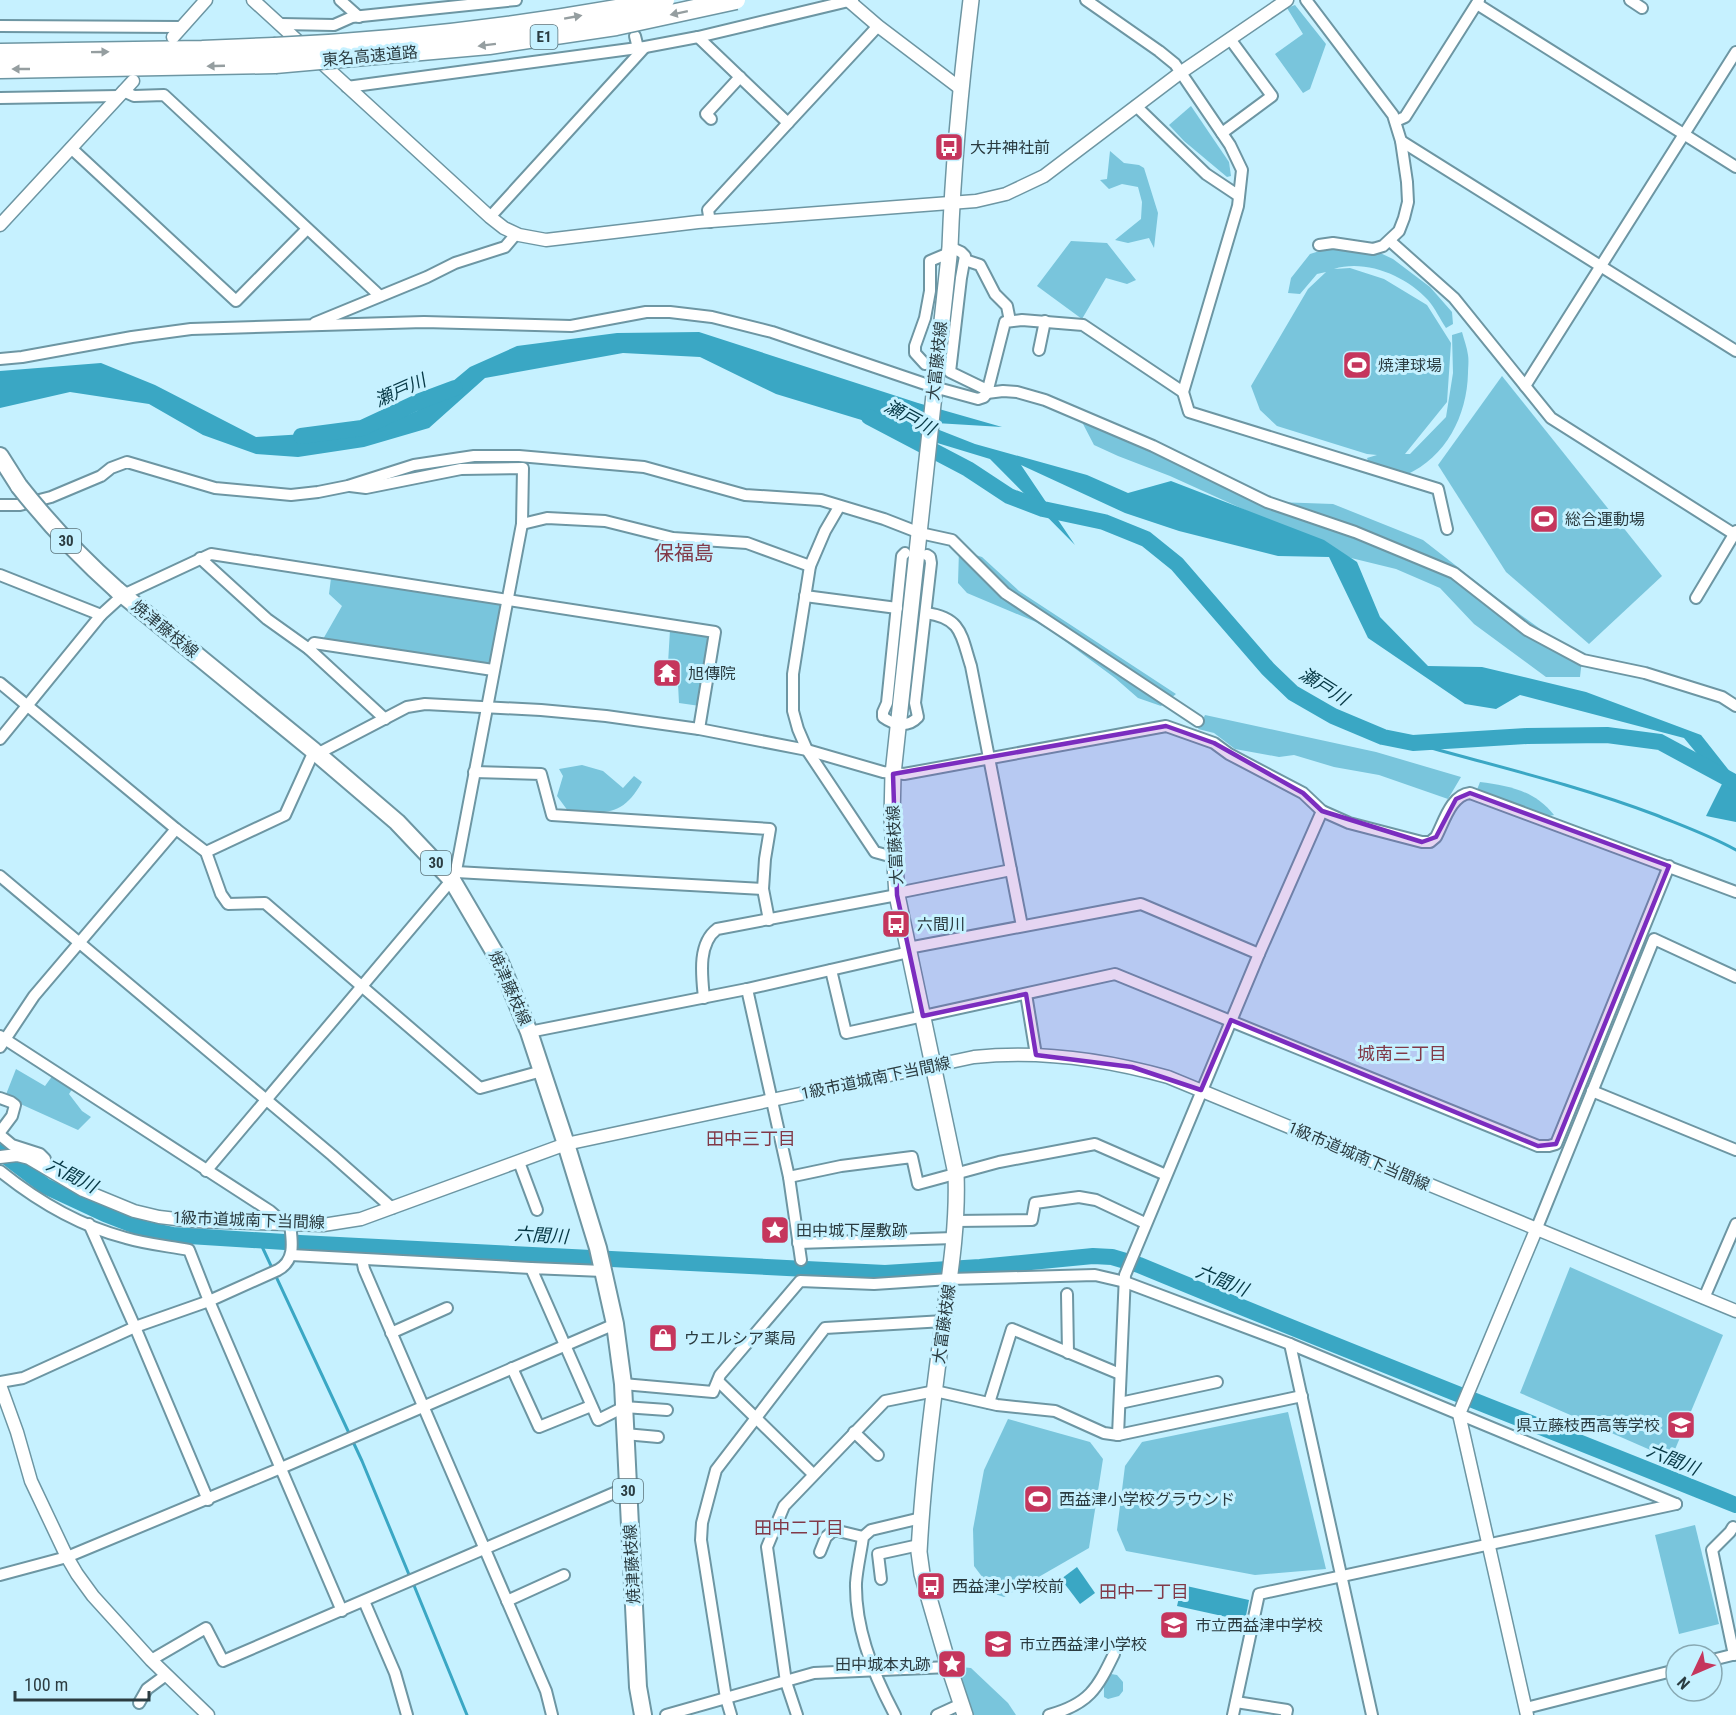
<svg xmlns="http://www.w3.org/2000/svg" width="1736" height="1715" viewBox="0 0 1736 1715" font-family="'Roboto Condensed','Noto Sans JP',sans-serif">
<rect width="100%" height="100%" fill="#c6f1ff"/>
<g fill="#79c5dc">
<polygon points="1295,5 1326,44 1310,89 1303,93 1275,54 1303,34 1287,8"/>
<polygon points="1191,106 1229,162 1231,176 1227,177 1184,141 1169,125"/>
<polygon points="1110,151 1124,163 1139,165 1144,168 1158,213 1154,248 1149,238 1128,243 1115,240 1141,219 1142,202 1138,187 1122,184 1109,189 1100,180 1107,179"/>
<polygon points="1071,241 1107,243 1136,280 1127,284 1106,278 1082,319 1037,286"/>
<path d="M1326,249l52,3 15,7 37,28 22,25 1,12 -7,4c-6,-9 -11,-20 -18,-28 -22,-24 -62,-41 -94,-31l16,-1 34,11 43,26 24,38 -4,59 -42,52h5l36,-37 7,-44 -1,-38 10,-3c2,8 5,15 6,23 1,6 0,13 0,18 -1,43 -22,84 -62,102l-36,-9 -3,-8 10,-3 -10,-1 -90,-28 -17,-16 -9,-24 57,-97 18,-17 -9,2 -17,20 -12,-1 3,-15 19,-24z"/>
<polygon points="1502,376 1662,576 1589,644 1506,572 1438,465"/>
<polygon points="1086,420 1276,502 1333,504 1423,540 1500,600 1582,659 1580,677 1546,677 1474,624 1440,588 1396,569 1351,558 1170,476 1118,456 1094,445 1082,422"/>
<polygon points="959,550 982,557 1019,591 1176,694 1161,706 1138,698 1115,678 1054,633 1036,622 967,593 958,583"/>
<polygon points="331,578 501,605 489,664 322,641 342,606 329,594"/>
<polygon points="670,630 711,635 700,706 679,703 678,684 667,680"/>
<polygon points="1205,715 1376,752 1461,777 1448,799 1379,775 1334,767 1294,755 1279,757 1235,749 1214,733 1198,729"/>
<path d="M582,765l21,6 20,17 11,-12 8,6c-20,36 -38,31 -74,29l-11,-15 6,-20 -4,-7z"/>
<path d="M1480,782c29,4 54,8 74,33l-15,3 -64,-23z"/>
<polygon points="16,1069 45,1086 53,1075 73,1088 69,1094 82,1111 91,1117 78,1130 5,1097"/>
<polygon points="1570,1267 1723,1335 1671,1459 1520,1393"/>
<polygon points="1288,1412 1326,1569 1255,1575 1126,1551 1117,1530 1125,1466 1142,1442"/>
<polygon points="1008,1419 1090,1442 1103,1459 1089,1548 1004,1597 995,1594 974,1566 973,1529 984,1470"/>
<polygon points="1695,1525 1719,1624 1679,1634 1655,1535"/>
<polygon points="961,1667 971,1668 1008,1703 1016,1715 973,1715 966,1702 956,1671"/>
<path d="M1111,1674l6,1 6,7v9l-4,5 -11,3 -4,-2c0,-9 -1,-18 7,-23z"/>
</g>
<g fill="#3aa7c4">
<polygon points="699,332 918,403 1002,427 919,422 975,444 1087,475 1128,493 1171,481 1324,540 1357,562 1380,617 1428,666 1482,667 1586,692 1701,735 1731,773 1736,775 1736,822 1706,816 1722,784 1684,738 1520,695 1496,709 1465,704 1368,638 1329,557 1278,556 1179,531 1125,513 1021,465 1075,545 990,459 776,394 700,357 623,353 485,378 429,428 364,447 298,457 256,454 203,435 149,404 70,392 0,408 0,371 101,363 155,385 256,437 370,430 417,411 470,367 517,346 617,333"/>
<polygon points="1077,1567 1095,1593 1080,1604 1061,1579"/>
<polygon points="1182,1585 1249,1600 1245,1621 1177,1606"/>
</g>
<g fill="none" stroke-linecap="round" stroke-linejoin="round">
<g stroke="#3aa7c4" stroke-width="3">
<path d="M1413,743c82,23 164,42 243,72 27,11 55,21 80,35"/>
<polyline points="259,1240 362,1461 410,1577"/>
<polyline points="413,1583 467,1715"/>
</g>
<g stroke="#3aa7c4" stroke-width="16">
<polyline points="869,417 968,469 1009,496 1043,509 1104,522 1146,539 1177,564 1268,669 1293,693 1333,716 1383,737 1413,743 1527,736 1607,735 1660,742 1736,783"/>
<polyline points="301,436 362,428 420,401 455,388"/>
<path d="M0,1152l45,34 60,28 36,14 32,7 127,8 585,30 95,-6 113,-11 19,1 27,8c198,82 398,160 597,240"/>
</g>
<g stroke="#6d96a3" stroke-width="14">
<g id="minor">
<polyline points="340,0 359,17"/>
<polyline points="1086,0 1159,51 1175,64 1230,145 1242,170 1238,206 1183,392 1189,412 1438,489 1447,529"/>
<polyline points="1306,0 1393,115 1401,141 1407,182 1408,202 1404,218 1399,231 1383,246 1373,249 1333,243 1319,245"/>
<polyline points="1630,0 1642,8"/>
<polyline points="1477,4 1736,167"/>
<polyline points="281,24 334,25 352,17 516,0"/>
<polyline points="0,26 181,27"/>
<polyline points="635,36 638,48"/>
<polyline points="698,37 788,123 878,26"/>
<polyline points="347,87 645,47 698,37 853,0"/>
<polyline points="123,91 134,96 164,95 380,296"/>
<polyline points="0,98 119,96"/>
<polyline points="1136,106 1206,174 1239,196"/>
<polyline points="711,119 706,114 740,77"/>
<polyline points="1396,121 1405,117 1479,0"/>
<polyline points="1222,133 1272,96 1230,39"/>
<polyline points="1401,141 1736,351"/>
<polyline points="71,148 236,301 307,229"/>
<polyline points="490,217 645,47"/>
<polyline points="710,222 708,210 788,123"/>
<polyline points="1390,241 1454,298 1551,418 1734,534"/>
<polyline points="965,260 980,265 995,294 1007,306 1010,321"/>
<polyline points="315,323 427,277 455,263 505,247 516,234"/>
<polyline points="1039,350 1045,321"/>
<polyline points="0,359 22,357 132,337 191,329 424,322 571,326 646,312 670,312 712,317 772,332 934,387 978,399 984,397 987,393 983,388 950,372 961,278 965,256 961,252 950,247"/>
<polyline points="925,364 915,353 915,346 925,318 930,291 930,261 949,253"/>
<polyline points="1525,386 1736,52"/>
<polyline points="1183,392 1083,325 1022,320 1005,322 987,393 1003,391 1017,392 1045,400 1153,446 1267,502 1355,532 1454,573 1527,630 1583,660 1645,673 1722,697 1736,706"/>
<polyline points="0,505 20,505 51,497 101,476 111,468 127,462 215,488 291,495 318,492 348,486 414,465 474,456 519,456 644,467 745,495 821,500 884,519 920,533 952,540 1005,593 1198,721"/>
<polyline points="839,507 825,531 810,566 793,674 793,711 798,729 807,750 875,852 893,857"/>
<polyline points="522,524 547,518 605,521 673,538 747,543 810,566"/>
<path d="M905,553l-3,3 -15,147 -4,9v5c11,8 25,11 35,0l-3,-14 16,-140 -1,-6 -3,-2"/>
<polyline points="200,558 267,619 309,649 385,719"/>
<polyline points="0,575 101,615 0,739"/>
<polyline points="805,596 897,608"/>
<polyline points="1696,598 1736,531"/>
<path d="M926,613c36,5 35,22 45,53l51,260"/>
<polyline points="101,615 123,595 211,554 715,632 699,729"/>
<polyline points="309,649 314,643 493,670"/>
<polyline points="0,683 176,829 206,852 221,894 228,904 265,903 480,1088 542,1071"/>
<path d="M317,754l90,-47 18,-3 116,6 65,6 93,13 108,21 76,22 21,2 262,-48 48,17 15,11 74,39 19,18 27,12 73,19h8l6,-5c8,-15 15,-42 34,-44l266,99"/>
<polyline points="474,772 541,774 552,815 770,829 765,859 763,889 769,920"/>
<polyline points="206,852 285,815 314,751"/>
<polyline points="456,872 763,889"/>
<polyline points="0,876 332,1155 392,1208"/>
<polyline points="897,893 1011,870"/>
<polyline points="908,948 1141,904 1259,954"/>
<polyline points="831,970 846,1033 1115,974 1538,1146 1549,1146 1556,1144 1669,866"/>
<polyline points="747,989 789,1177 801,1260"/>
<polyline points="1026,994 1036,1055"/>
<path d="M704,998c-2,-21 -7,-54 13,-69l180,-34"/>
<polyline points="529,1032 747,989 909,952"/>
<polyline points="0,1036 270,1211 285,1224"/>
<polyline points="0,1047 34,996 176,829"/>
<polyline points="1592,1091 1736,1150"/>
<polyline points="0,1098 11,1102 15,1105 12,1116 0,1132"/>
<polyline points="0,1135 12,1145 40,1154 45,1159 45,1166"/>
<polyline points="519,1162 537,1210"/>
<path d="M0,1171c36,29 80,55 126,67 20,6 42,8 63,12l20,51 133,310"/>
<polyline points="206,1171 455,876 522,524 523,468 461,469 366,488 350,486"/>
<polyline points="789,1177 841,1166 912,1157 918,1184 999,1162 1095,1144 1166,1175"/>
<polyline points="955,1221 1032,1220 1035,1203 1079,1197 1096,1200 1145,1223"/>
<polyline points="89,1224 135,1327 208,1500"/>
<polyline points="1536,1230 1654,939 1736,977"/>
<polyline points="798,1243 954,1238"/>
<polyline points="291,1255 531,1268"/>
<polyline points="362,1259 364,1269 546,1691 552,1715"/>
<polyline points="603,1271 531,1268 598,1420 624,1407 667,1410"/>
<polyline points="1067,1294 1068,1353"/>
<polyline points="1704,1298 1736,1224"/>
<polyline points="391,1333 447,1308"/>
<polyline points="1290,1344 1372,1715"/>
<polyline points="512,1368 539,1427 591,1406"/>
<polyline points="718,1381 813,1474"/>
<path d="M0,1382l23,-4 112,-51 74,-26 69,-31c18,-10 14,-29 12,-46"/>
<polyline points="623,1384 713,1392 720,1375 800,1281 874,1284 950,1279 1095,1275 1125,1282 1290,1344 1676,1504"/>
<polyline points="989,1403 1012,1329 1120,1374"/>
<polyline points="1120,1403 1217,1382"/>
<polyline points="854,1432 878,1455"/>
<polyline points="625,1434 658,1437"/>
<polyline points="1118,1435 1125,1275 1259,954 1322,811"/>
<polyline points="1733,1527 1730,1532 1712,1550 1734,1655"/>
<polyline points="820,1552 826,1537 834,1530 863,1537"/>
<polyline points="0,1575 67,1557 281,1468 615,1324"/>
<polyline points="881,1579 878,1554 919,1545"/>
<polyline points="364,1601 395,1673 407,1715"/>
<polyline points="507,1601 564,1575"/>
<polyline points="151,1660 206,1628 223,1661 628,1487"/>
<polyline points="1712,1660 1736,1654"/>
<polyline points="1236,1702 1287,1710 1286,1715"/>
<polyline points="139,1703 147,1689 166,1675"/>
<polyline points="1526,1708 1676,1670"/>
<polyline points="666,1715 814,1673 949,1667"/>
<polyline points="731,1715 726,1698 701,1540 702,1523 716,1470 825,1328 944,1321"/>
<polyline points="797,1715 786,1682 767,1547 784,1506 885,1401 935,1391 997,1405 1055,1411 1104,1433 1118,1435 1302,1396"/>
<path d="M895,1715c-21,-39 -40,-87 -39,-132 1,-15 5,-31 7,-46l8,-7 50,-12"/>
<polyline points="937,1715 961,1704"/>
<path d="M1049,1715c40,-11 48,-26 65,-61"/>
<polyline points="1233,1715 1259,1594 1676,1504"/>
</g>
</g>
<g stroke="#6d96a3" stroke-width="15">
<g id="tertiary">
<polyline points="253,0 490,217 504,228 519,235 546,240 698,222 976,201 1006,194 1044,176 1180,73 1287,0"/>
<polyline points="849,1 878,26 961,89"/>
<polyline points="173,37 206,0"/>
<polyline points="0,225 133,81"/>
<path d="M0,1157l17,-2 12,3 54,32 51,21 25,6 34,4 130,4 38,-6 205,-75 408,-87c66,-7 130,2 194,20l568,234"/>
<polyline points="0,1385 17,1432 31,1481 67,1557 77,1574 93,1596 151,1660 208,1715"/>
<polyline points="1527,1715 1459,1414 1536,1230"/>
</g>
</g>
<g stroke="#6d96a3" stroke-width="18">
<path id="secondary" d="M965,1715l-16,-48 -27,-93 -3,-22c4,-76 14,-152 24,-228 7,-50 15,-99 13,-150l-59,-279 -5,-76 1,-45 57,-527c3,-82 11,-165 21,-247"/>
</g>
<g stroke="#6d96a3" stroke-width="20">
<g id="primary">
<polyline points="0,456 19,486"/>
<polyline points="117,590 314,751 397,822 452,880 499,960 529,1032 566,1144 598,1248 615,1324 623,1384 638,1687 643,1715"/>
</g>
</g>
<g stroke="#6d96a3" stroke-width="21">
<g id="motorway">
<polyline points="0,53 202,50 274,47"/>
<polyline points="0,69 275,64"/>
</g>
</g>
<use href="#minor" stroke="#fff" stroke-width="10"/>
<use href="#tertiary" stroke="#fff" stroke-width="12"/>
<use href="#secondary" stroke="#fff" stroke-width="15"/>
<use href="#primary" stroke="#fff" stroke-width="16"/>
<use href="#motorway" stroke="#fff" stroke-width="18"/>
<g stroke="#6d96a3" stroke-width="20" stroke-linecap="butt">
<path id="primary-bridge" d="M19,486c30,38 62,72 98,104"/>
</g>
<g stroke="#6d96a3" stroke-width="21" stroke-linecap="butt">
<g id="motorway-bridge">
<path d="M274,47c132,-6 262,-22 391,-47"/>
<polyline points="275,64 489,45 616,26 736,0"/>
</g>
</g>
<use href="#primary-bridge" stroke="#fff" stroke-width="16"/>
<use href="#motorway-bridge" stroke="#fff" stroke-width="18"/>
</g>
<defs><path id="oneway-solid" d="M-6-.8H1V-3.2L6.5 0L1 3.2V.8H-6Z" transform="scale(1.5)"/></defs>
<g fill="#959ea0">
<use href="#oneway-solid" transform="translate(679 13) rotate(168)"/>
<use href="#oneway-solid" transform="translate(573 17) rotate(-10)"/>
<use href="#oneway-solid" transform="translate(487 45) rotate(173)"/>
<use href="#oneway-solid" transform="translate(100 52) rotate(-1)"/>
<use href="#oneway-solid" transform="translate(216 66) rotate(178)"/>
<use href="#oneway-solid" transform="translate(21 69) rotate(180)"/>
</g>
<path fill="#7b2cbf" fill-opacity="0.2" stroke="#7b2cbf" stroke-width="4.5" stroke-linejoin="round" d="M1166,726l48,17 89,50 19,18 100,31 14,-5 20,-38 14,-6 199,73 -113,278 -18,2 -307,-126 -30,70 -69,-23 -96,-12 -10,-61 -103,22 -26,-121 -4,-121z"/>
<defs>
<g id="bus-square" transform="scale(1.5)"><rect x="-9" y="-9" width="18" height="18" rx="4" fill="#c5365d" stroke="#c6f1ff"/><path d="M-5-6H5V4H4V6H2V4H-2V6H-4V4H-5ZM-3.5-4V0h7V-4ZM-3.5 1.2v1.5H-2V1.2ZM2 1.2v1.5H3.5V1.2Z" fill="#fff"/></g>
<g id="stadium-square" transform="scale(1.5)"><rect x="-9" y="-9" width="18" height="18" rx="4" fill="#c5365d" stroke="#c6f1ff"/><path d="M0-5a6.5 5 0 1 0 0 10a6.5 5 0 1 0 0-10ZM-3.5-1.8h7v3.6h-7Z" fill="#fff"/></g>
<g id="temple-square" transform="scale(1.5)"><rect x="-9" y="-9" width="18" height="18" rx="4" fill="#c5365d" stroke="#c6f1ff"/><path d="M0-6L5-2H3V0L6.5 2.5H4V6H1.5V3h-3V6H-4V2.5H-6.5L-3 0V-2H-5Z" fill="#fff"/></g>
<g id="sight-square" transform="scale(1.5)"><rect x="-9" y="-9" width="18" height="18" rx="4" fill="#c5365d" stroke="#c6f1ff"/><path d="M0-6L1.8-2.2L6-1.7L2.9 1.2L3.7 5.4L0 3.3L-3.7 5.4L-2.9 1.2L-6-1.7L-1.8-2.2Z" fill="#fff"/></g>
<g id="shop-square" transform="scale(1.5)"><rect x="-9" y="-9" width="18" height="18" rx="4" fill="#c5365d" stroke="#c6f1ff"/><path d="M-5-2.5h2.3a2.7 3.5 0 0 1 5.4 0H5L5.5 6h-11ZM-1.5-2.5h3a1.5 2.3 0 0 0-3 0Z" fill="#fff"/></g>
<g id="school-square" transform="scale(1.5)"><rect x="-9" y="-9" width="18" height="18" rx="4" fill="#c5365d" stroke="#c6f1ff"/><path d="M0-5L7-2L0 1L-7-2ZM-4 1L0 2.5L4 1V4Q0 6-4 4Z" fill="#fff"/></g>
</defs>
<g fill-rule="evenodd">
<use href="#bus-square" x="949" y="147"/>
<use href="#stadium-square" x="1357" y="365"/>
<use href="#stadium-square" x="1544" y="519"/>
<use href="#temple-square" x="667" y="673"/>
<use href="#bus-square" x="896" y="924"/>
<use href="#sight-square" x="775" y="1230"/>
<use href="#shop-square" x="663" y="1338"/>
<use href="#school-square" x="1681" y="1425"/>
<use href="#stadium-square" x="1038" y="1499"/>
<use href="#bus-square" x="931" y="1586"/>
<use href="#school-square" x="1174" y="1625"/>
<use href="#school-square" x="998" y="1644"/>
<use href="#sight-square" x="952" y="1664"/>
</g>
<g text-anchor="middle" dominant-baseline="central" stroke-width="6" stroke-linejoin="round" paint-order="stroke">
<g fill="#c6f1ff" stroke="#5a727a" stroke-width="1.5">
<rect x="530.5" y="25" width="27" height="24" rx="4.5"/>
<rect x="51" y="529" width="30" height="24" rx="4.5"/>
<rect x="421" y="851" width="30" height="24" rx="4.5"/>
<rect x="613" y="1479" width="30" height="24" rx="4.5"/>
</g>
<g font-size="15" font-weight="bold" fill="#2b3c41">
<text x="544" y="37">E1</text>
<text x="66" y="541">30</text>
<text x="436" y="863">30</text>
<text x="628" y="1491">30</text>
</g>
<g font-size="16" fill="#2b3c41" stroke="#c6f1ff">
<text transform="translate(370 56) rotate(-5)">東名高速道路</text>
<text transform="translate(937 361) rotate(-84)">大富藤枝線</text>
<text transform="translate(165 629) rotate(39)">焼津藤枝線</text>
<text transform="translate(895 845) rotate(-93)">大富藤枝線</text>
<text transform="translate(510 988) rotate(66)">焼津藤枝線</text>
<text transform="translate(876 1078) rotate(-12)">1級市道城南下当間線</text>
<text transform="translate(1359 1156) rotate(23)">1級市道城南下当間線</text>
<text transform="translate(249 1220) rotate(2)">1級市道城南下当間線</text>
<text transform="translate(944 1324) rotate(-82)">大富藤枝線</text>
<text transform="translate(632 1564) rotate(-93)">焼津藤枝線</text>
</g>
<g font-size="16" fill="#2b3c41" stroke="#c6f1ff" text-anchor="start">
<text x="970" y="147">大井神社前</text>
<text x="1378" y="365">焼津球場</text>
<text x="1565" y="519">総合運動場</text>
<text x="688" y="673">旭傳院</text>
<text x="917" y="924">六間川</text>
<text x="796" y="1230">田中城下屋敷跡</text>
<text x="684" y="1338">ウエルシア薬局</text>
<text x="1660" y="1425" text-anchor="end">県立藤枝西高等学校</text>
<text x="1059" y="1499">西益津小学校グラウンド</text>
<text x="952" y="1586">西益津小学校前</text>
<text x="1195" y="1625">市立西益津中学校</text>
<text x="1019" y="1644">市立西益津小学校</text>
<text x="931" y="1664" text-anchor="end">田中城本丸跡</text>
</g>
<g font-size="18" font-style="italic" fill="#063845" stroke="#c6f1ff">
<text transform="translate(400 390) rotate(-24)">瀬戸川</text>
<text transform="translate(910 417) rotate(28)">瀬戸川</text>
<text transform="translate(1324 686) rotate(32)">瀬戸川</text>
<text transform="translate(72 1175) rotate(27)">六間川</text>
<text transform="translate(541 1235) rotate(3)">六間川</text>
<text transform="translate(1222 1280) rotate(22)">六間川</text>
<text transform="translate(1673 1459) rotate(22)">六間川</text>
</g>
<g font-size="18" fill="#813948" stroke="#c6f1ff">
<text x="1402" y="1053">城南三丁目</text>
<text x="751" y="1138">田中三丁目</text>
<text x="799" y="1527">田中二丁目</text>
<text x="1144" y="1591">田中一丁目</text>
</g>
<g font-size="20" fill="#813948" stroke="#c6f1ff">
<text x="684" y="553">保福島</text>
</g>
</g>
<g transform="translate(1694 1673) rotate(226)"><circle r="28" fill="#c6f1ff" stroke="#88a9b3" stroke-width="1.5"/>
<path d="M0-4.5L10 22L0 15L-10 22Z" fill="#c5365d"/>
<text y="-9" font-size="16" font-weight="bold" text-anchor="middle" fill="#2b3c41">N</text>
</g>
<path d="M15 1691v9h134v-9" fill="none" stroke="#2b3c41" stroke-width="3"/>
<text x="24" y="1691" font-size="18" fill="#2b3c41" stroke="#c6f1ff" stroke-width="4.5" paint-order="stroke">100 m</text>
</svg>
